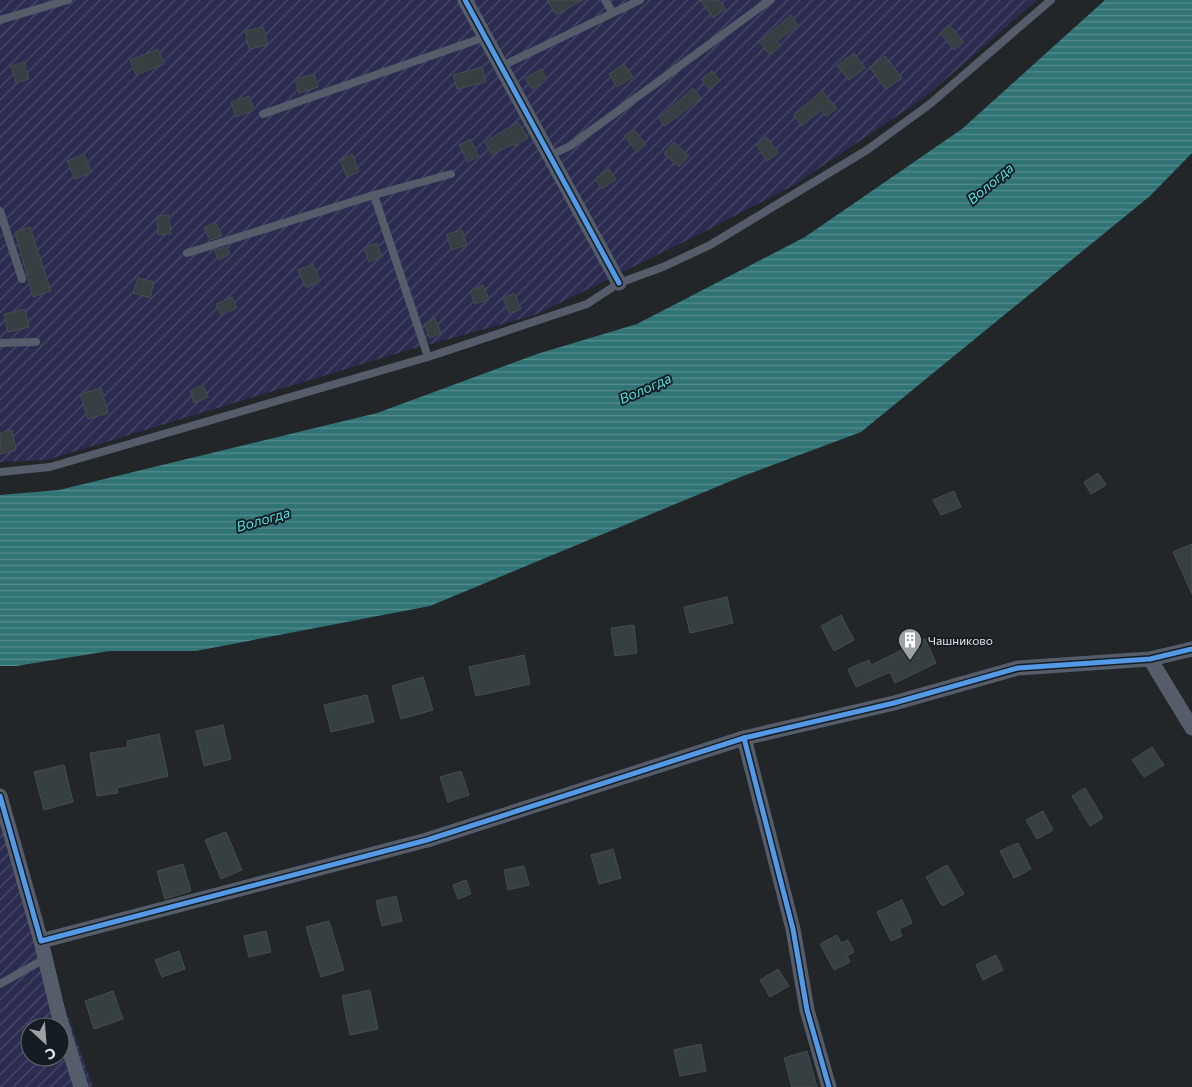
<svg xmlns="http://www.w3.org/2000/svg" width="1192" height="1087" viewBox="0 0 1192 1087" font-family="Commissioner,sans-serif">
<defs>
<pattern id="garden-furrows" width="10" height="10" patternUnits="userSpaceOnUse" patternTransform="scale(1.25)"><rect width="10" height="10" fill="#2c2c50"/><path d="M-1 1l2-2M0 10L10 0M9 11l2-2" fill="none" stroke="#4a4a69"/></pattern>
<pattern id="water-rules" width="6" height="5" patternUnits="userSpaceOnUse" patternTransform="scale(1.25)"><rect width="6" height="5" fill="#307476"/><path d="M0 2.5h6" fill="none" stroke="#578e90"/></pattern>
</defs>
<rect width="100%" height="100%" fill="#222629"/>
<g fill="url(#garden-furrows)" fill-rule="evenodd">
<polygon points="0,0 1037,0 924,98 794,185 690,239 535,315 405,351 47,460 0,462"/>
<path d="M0,823l93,264h-93zM30,1027h30v30h-30z"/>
</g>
<polygon fill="url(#water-rules)" points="1105,0 1192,0 1192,153 1150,196 861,432 738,478 430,606 196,651 109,651 16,666 0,666 0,495 59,490 377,413 537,354 637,324 805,237 962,129"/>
<g fill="#363f42" stroke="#484c4e">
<polygon points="547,0 583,0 556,15"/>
<polygon points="700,0 719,0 726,9 713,18"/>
<polygon points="791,15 798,25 777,41 781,46 770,55 759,42"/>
<polygon points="949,25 964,42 954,50 940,33"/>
<polygon points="263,27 268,45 249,49 245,31"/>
<polygon points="158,49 164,64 136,75 130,60"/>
<polygon points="854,53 865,68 849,80 837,66"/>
<polygon points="885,56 902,78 886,89 870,68"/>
<polygon points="24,62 29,79 16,83 11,66"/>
<polygon points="624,64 633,77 617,87 609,74"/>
<polygon points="482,67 486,82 457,89 453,75"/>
<polygon points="541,69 547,80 532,89 525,78"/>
<polygon points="712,71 720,81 709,89 701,79"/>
<polygon points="314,74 318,87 299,93 295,79"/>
<polygon points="693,88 701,98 665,126 659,118"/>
<polygon points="822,91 837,108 826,117 821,110 802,126 793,115"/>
<polygon points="249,96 254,110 236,117 231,102"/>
<polygon points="518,122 528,138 515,146 513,144 492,155 485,142"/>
<polygon points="634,129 646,145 637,152 624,136"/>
<polygon points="767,137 778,153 767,161 756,145"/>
<polygon points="470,139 479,156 468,162 459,145"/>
<polygon points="674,142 689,156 679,167 664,154"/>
<polygon points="84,154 92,172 75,179 67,161"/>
<polygon points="352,154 359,172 347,177 340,160"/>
<polygon points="609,169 616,179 602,189 595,179"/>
<polygon points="169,215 171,234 158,235 157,216"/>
<polygon points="215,222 222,236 210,240 204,228"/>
<polygon points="30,227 51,291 33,297 15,232"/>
<polygon points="462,230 467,245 451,250 447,234"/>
<polygon points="377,243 382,257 369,262 364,248"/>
<polygon points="226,247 230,254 219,260 214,250"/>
<polygon points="313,264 320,281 306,288 298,270"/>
<polygon points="138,278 154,282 150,298 133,293"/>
<polygon points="483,285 489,299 475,304 470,291"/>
<polygon points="514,293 521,309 510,314 503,298"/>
<polygon points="232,297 237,308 221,315 216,304"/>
<polygon points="25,309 29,327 8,332 4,314"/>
<polygon points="435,318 441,333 430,338 424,324"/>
<polygon points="203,385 208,397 194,403 190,391"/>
<polygon points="101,388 108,413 88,419 80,394"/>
<polygon points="12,430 16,450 0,454 0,433"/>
<polygon points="1098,473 1106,485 1091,494 1084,482"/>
<polygon points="954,491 961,507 941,515 933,500"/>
<polygon points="1192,544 1192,594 1173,552"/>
<polygon points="727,597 733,623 690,633 684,607"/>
<polygon points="841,615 854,640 834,651 821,626"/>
<polygon points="634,625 637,653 615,656 611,628"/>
<polygon points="925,639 936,663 895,683 890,672 856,687 848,669 869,660 871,665"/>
<polygon points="524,655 530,684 476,696 469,667"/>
<polygon points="423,677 433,710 401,719 392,686"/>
<polygon points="367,695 374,722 331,732 324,705"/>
<polygon points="223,725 231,759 204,766 196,731"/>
<polygon points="159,734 168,776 117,788 118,793 97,796 90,753 128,747 127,741"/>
<polygon points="1152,747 1164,765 1144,777 1132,760"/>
<polygon points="64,765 73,802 44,810 34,772"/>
<polygon points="461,771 469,795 448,802 440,777"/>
<polygon points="1085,788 1103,818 1090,826 1072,796"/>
<polygon points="1043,811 1053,830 1037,839 1026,820"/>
<polygon points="226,832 242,870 221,879 205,840"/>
<polygon points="1018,843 1031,869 1014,878 1000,851"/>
<polygon points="613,849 621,878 599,884 591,855"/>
<polygon points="183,864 191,891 165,899 157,871"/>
<polygon points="947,865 964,894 942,906 926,877"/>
<polygon points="524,866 529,885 508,890 504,870"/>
<polygon points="466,880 471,894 458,899 453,885"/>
<polygon points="396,896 402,921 382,926 376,901"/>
<polygon points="902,900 912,923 899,929 902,936 891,941 877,912"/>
<polygon points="329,921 344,970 321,977 306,927"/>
<polygon points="266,931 271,952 249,957 244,936"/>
<polygon points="837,935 841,943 848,940 854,952 847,956 850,962 834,970 820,944"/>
<polygon points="179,951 185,969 162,977 155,960"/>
<polygon points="996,955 1003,970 983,980 976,965"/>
<polygon points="778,969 789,986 770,997 760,980"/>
<polygon points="370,990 378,1029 350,1035 342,996"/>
<polygon points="113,991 123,1019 94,1029 85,1001"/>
<polygon points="701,1044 706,1071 680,1076 674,1050"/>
<polygon points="807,1051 817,1087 792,1087 784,1058"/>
</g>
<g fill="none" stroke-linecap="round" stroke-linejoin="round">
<g stroke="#555d6b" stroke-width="8">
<polyline points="605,0 612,12"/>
<polyline points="0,20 68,0"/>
<polyline points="502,66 640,0"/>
<polyline points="263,114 485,37"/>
<polyline points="551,155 570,146 770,0"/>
<polyline points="374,195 428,357"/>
<polyline points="0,211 22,279"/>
<polyline points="187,253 374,195 451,174"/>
<polyline points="0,343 36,342"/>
<polyline points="0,472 50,467 428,357 587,304 619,283 663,267 710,245 867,150 930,104 1051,0"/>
<polyline points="0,984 46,958"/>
</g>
<g stroke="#555d6b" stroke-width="15">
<polyline points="465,0 619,283"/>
<polyline points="1150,659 1192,728"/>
<polyline points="744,738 793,929 807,1010 829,1087"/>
<polyline points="0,796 41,941 427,840 744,738 894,703 1018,668 1150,659 1192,649"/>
<polyline points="41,941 59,1016 81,1087"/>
</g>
<g stroke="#161d22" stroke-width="8">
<g id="cycleway">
<polyline points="465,0 619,283"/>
<polyline points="744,738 793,929 807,1010 829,1087"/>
<polyline points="0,796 41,941 427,840 744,738 894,703 1018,668 1150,659 1192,649"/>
</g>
</g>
<use href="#cycleway" stroke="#5399e6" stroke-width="5"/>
</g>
<defs>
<g id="building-pin" transform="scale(1.25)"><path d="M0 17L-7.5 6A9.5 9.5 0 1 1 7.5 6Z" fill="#9da1a4" stroke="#161d22"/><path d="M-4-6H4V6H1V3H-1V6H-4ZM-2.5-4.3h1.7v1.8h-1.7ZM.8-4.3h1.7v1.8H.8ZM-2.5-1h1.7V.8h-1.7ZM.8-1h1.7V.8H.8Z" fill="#fff"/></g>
</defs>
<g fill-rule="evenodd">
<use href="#building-pin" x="910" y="640"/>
</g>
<g text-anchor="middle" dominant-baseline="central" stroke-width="4" stroke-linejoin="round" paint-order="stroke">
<g font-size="12" fill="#dfe3e7" stroke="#161d22" text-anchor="start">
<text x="928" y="640">Чашниково</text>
</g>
<g font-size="14" font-style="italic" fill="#4fe0e3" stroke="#161d22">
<text transform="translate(990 183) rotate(-40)">Вологда</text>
<text transform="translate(645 388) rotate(-24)">Вологда</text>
<text transform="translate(263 519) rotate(-16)">Вологда</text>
</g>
</g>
<g transform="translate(45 1042) rotate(154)"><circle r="24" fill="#161d22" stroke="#666c71"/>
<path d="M0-4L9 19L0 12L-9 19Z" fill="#9da1a4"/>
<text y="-8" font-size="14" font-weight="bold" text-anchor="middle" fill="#dfe3e7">С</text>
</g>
</svg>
